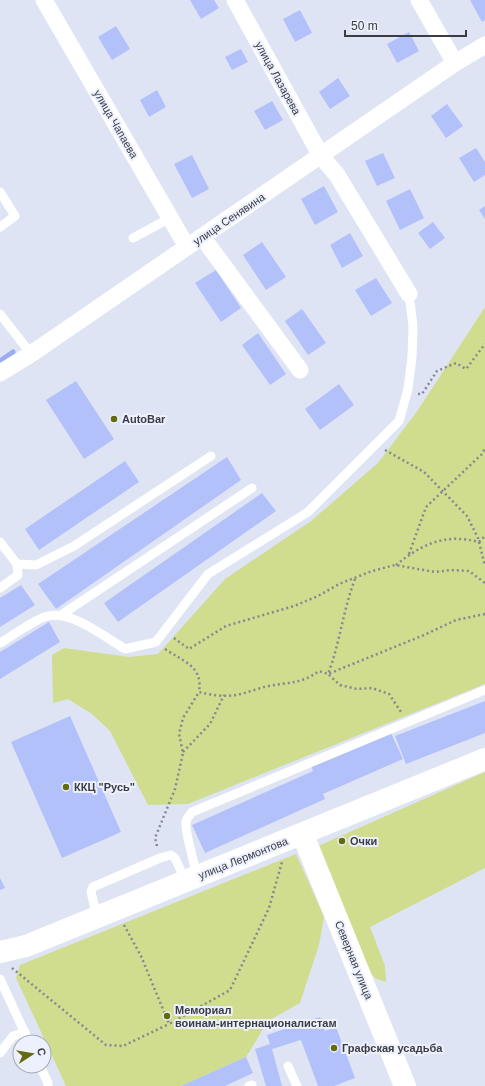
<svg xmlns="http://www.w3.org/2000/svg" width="485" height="1086" viewBox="0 0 485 1086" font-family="Helvetica,sans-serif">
<rect width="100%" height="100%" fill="#dfe4f4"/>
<g fill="#d0dc8e">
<polygon points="485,307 485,684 188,804 148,805 110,731 92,714 68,699 53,703 52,655 64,648 129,657 158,654 225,579 311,521 378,463 418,410"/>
<polygon points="485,772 485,868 370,927 385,966 386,982 375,978 367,969 318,846"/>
<polygon points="296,854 324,917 319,945 300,1003 268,1021 246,1057 181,1086 66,1086 16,978 20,965"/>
</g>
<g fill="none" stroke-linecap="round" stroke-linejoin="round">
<polyline stroke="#9bacf3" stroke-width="5" points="0,361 13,352"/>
</g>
<g fill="#b2c1fa">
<polygon points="190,0 214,0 219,8 201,19"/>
<polygon points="470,0 485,0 485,20 482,22"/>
<polygon points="300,10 312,33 295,42 283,19"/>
<polygon points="116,26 130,49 112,60 98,37"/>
<polygon points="409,32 419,51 397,63 387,44"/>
<polygon points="241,49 248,62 232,70 225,57"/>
<polygon points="338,78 350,96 330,109 319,92"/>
<polygon points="157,90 166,107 149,117 140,100"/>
<polygon points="272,101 283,120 265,130 254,111"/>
<polygon points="447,104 463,126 446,138 431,116"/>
<polygon points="476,148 485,162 485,175 474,182 459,158"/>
<polygon points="383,153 395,178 377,186 365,161"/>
<polygon points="192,155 209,189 192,198 174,164"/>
<polygon points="324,186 338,212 315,225 301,199"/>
<polygon points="410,189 424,218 400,230 386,201"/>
<polygon points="485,206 485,219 479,210"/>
<polygon points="433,222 445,238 430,249 418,233"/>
<polygon points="350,233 363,256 342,268 330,245"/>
<polygon points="262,242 286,277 266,290 243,255"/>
<polygon points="216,270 241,308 221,322 195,283"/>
<polygon points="376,278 392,303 371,316 355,290"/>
<polygon points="302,309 326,343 308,355 285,321"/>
<polygon points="258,333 286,374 270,385 242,345"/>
<polygon points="76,381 114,439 84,459 46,400"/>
<polygon points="339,384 354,405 320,430 305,409"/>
<polygon points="227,457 241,480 56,609 38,584"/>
<polygon points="125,461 139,482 39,550 25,529"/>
<polygon points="262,493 276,511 118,622 104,603"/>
<polygon points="21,585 35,605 0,627 0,598"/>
<polygon points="49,622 60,642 0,679 0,652"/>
<polygon points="485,701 485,733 406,764 395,736"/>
<polygon points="70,716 121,832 62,858 11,742"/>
<polygon points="390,731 403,759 323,794 325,799 205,853 192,825 313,771 311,766"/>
<polygon points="0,878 5,888 0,890"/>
<polygon points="320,1017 325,1031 336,1027 355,1078 334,1086 318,1086 301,1040 272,1049 282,1086 266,1086 255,1049 270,1044 267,1035"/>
<polygon points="246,1057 253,1073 225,1086 181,1086"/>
</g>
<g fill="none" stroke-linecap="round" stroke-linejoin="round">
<g stroke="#848892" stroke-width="2.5" stroke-dasharray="2 3" stroke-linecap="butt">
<polyline points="418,394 422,394 437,371 456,363 466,369 485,344"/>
<polyline points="385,450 424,472 467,516 478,538 485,566"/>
<polyline points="409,554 426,507 482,454 485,448"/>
<path d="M396,565c26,-21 49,-32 83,-23l6,-6"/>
<path d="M355,579c-12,31 -15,64 -27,95l12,11 17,4 15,-1 17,6 12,18"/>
<polyline points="174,638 189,649 226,626 294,606 318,596 339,584 372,571 395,565 435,572 451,570 469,571 485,583"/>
<path d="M165,649c19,13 38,17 34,43 12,3 25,5 37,3 11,-2 22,-7 33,-9 21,-4 32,-2 50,-15l9,3 96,-39 32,-15 29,-6"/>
<polyline points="183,752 210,724 224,695"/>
<polyline points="157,846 155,838 175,789 183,753 179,734 183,718 199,692"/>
<polyline points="124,925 141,956 169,1024 230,990 269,908 282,862"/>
<polyline points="12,968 106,1045 123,1046 169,1024"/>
</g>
<g stroke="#fff" stroke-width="9">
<polyline points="0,192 15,216 0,227"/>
<polyline points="133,238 170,218"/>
<polyline points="0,314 31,354"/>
<polyline points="0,542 17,564 18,575 0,588"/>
<polyline points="17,564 36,565 74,546 211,456"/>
<polyline points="61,615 252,488"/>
<path d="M0,643c11,-6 36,-25 48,-27 23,-6 57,21 77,33l31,-7 52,-68 100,-62 91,-91 9,-32 4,-32 1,-31 -4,-32"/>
<path d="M196,876c-1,-14 -11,-42 -10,-53 0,-5 3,-7 6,-11l293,-122"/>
<polyline points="97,917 91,892 93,887 160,858 171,855 175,858 186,882"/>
<polyline points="0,979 29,1042"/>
<polyline points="0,1053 13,1036 25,1032"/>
<polyline points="40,1066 48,1083 48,1086"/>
<polyline points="288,1066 297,1086"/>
<polyline points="249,1086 252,1085"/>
</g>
<g stroke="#fff" stroke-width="17">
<polyline points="44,0 187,247"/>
<polyline points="235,0 321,156 337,175 409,294"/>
<polyline points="419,0 455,63"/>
<polyline points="203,238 300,370"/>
<polyline points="0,373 31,354 455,63 485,45"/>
</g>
<g stroke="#fff" stroke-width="22">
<polyline points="303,835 405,1086"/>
<polyline points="0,952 26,946 485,759"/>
</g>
</g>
<g fill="#626b10" stroke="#edf1fe" stroke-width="1.5">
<circle cx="114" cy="419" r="4"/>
<circle cx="66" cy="787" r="4"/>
<circle cx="342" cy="841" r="4"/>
<circle cx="167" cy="1016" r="4"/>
<circle cx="334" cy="1048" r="4"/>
</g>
<g text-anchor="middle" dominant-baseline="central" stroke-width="4" stroke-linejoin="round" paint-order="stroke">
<g font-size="11" fill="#3a3c42" stroke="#edf1fe">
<text transform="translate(278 78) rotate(61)">улица Лазарева</text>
<text transform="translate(116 124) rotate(60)">улица Чапаева</text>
<text transform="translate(229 219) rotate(-34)">улица Сенявина</text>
<text transform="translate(243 858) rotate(-22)">улица Лермонтова</text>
<text transform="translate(354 960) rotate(68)">Северная улица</text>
</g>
<g font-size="11" font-weight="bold" fill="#3a3c42" stroke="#edf1fe" text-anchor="start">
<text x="122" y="419">AutoBar</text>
<text x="74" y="787">ККЦ "Русь"</text>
<text x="350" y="841">Очки</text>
<text x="175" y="1010">Мемориал<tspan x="175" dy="13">воинам-интернационалистам</tspan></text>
<text x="342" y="1048">Графская усадьба</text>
</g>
</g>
<g transform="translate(32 1054) rotate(78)"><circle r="19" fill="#edf1fe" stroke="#a5a9b3"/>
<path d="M0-3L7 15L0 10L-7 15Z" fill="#626b10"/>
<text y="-6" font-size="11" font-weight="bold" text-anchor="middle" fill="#3a3c42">С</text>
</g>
<path d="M345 30v6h121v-6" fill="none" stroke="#3a3c42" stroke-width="2"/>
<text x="351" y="30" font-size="12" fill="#3a3c42" stroke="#edf1fe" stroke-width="3" paint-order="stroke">50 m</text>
</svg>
